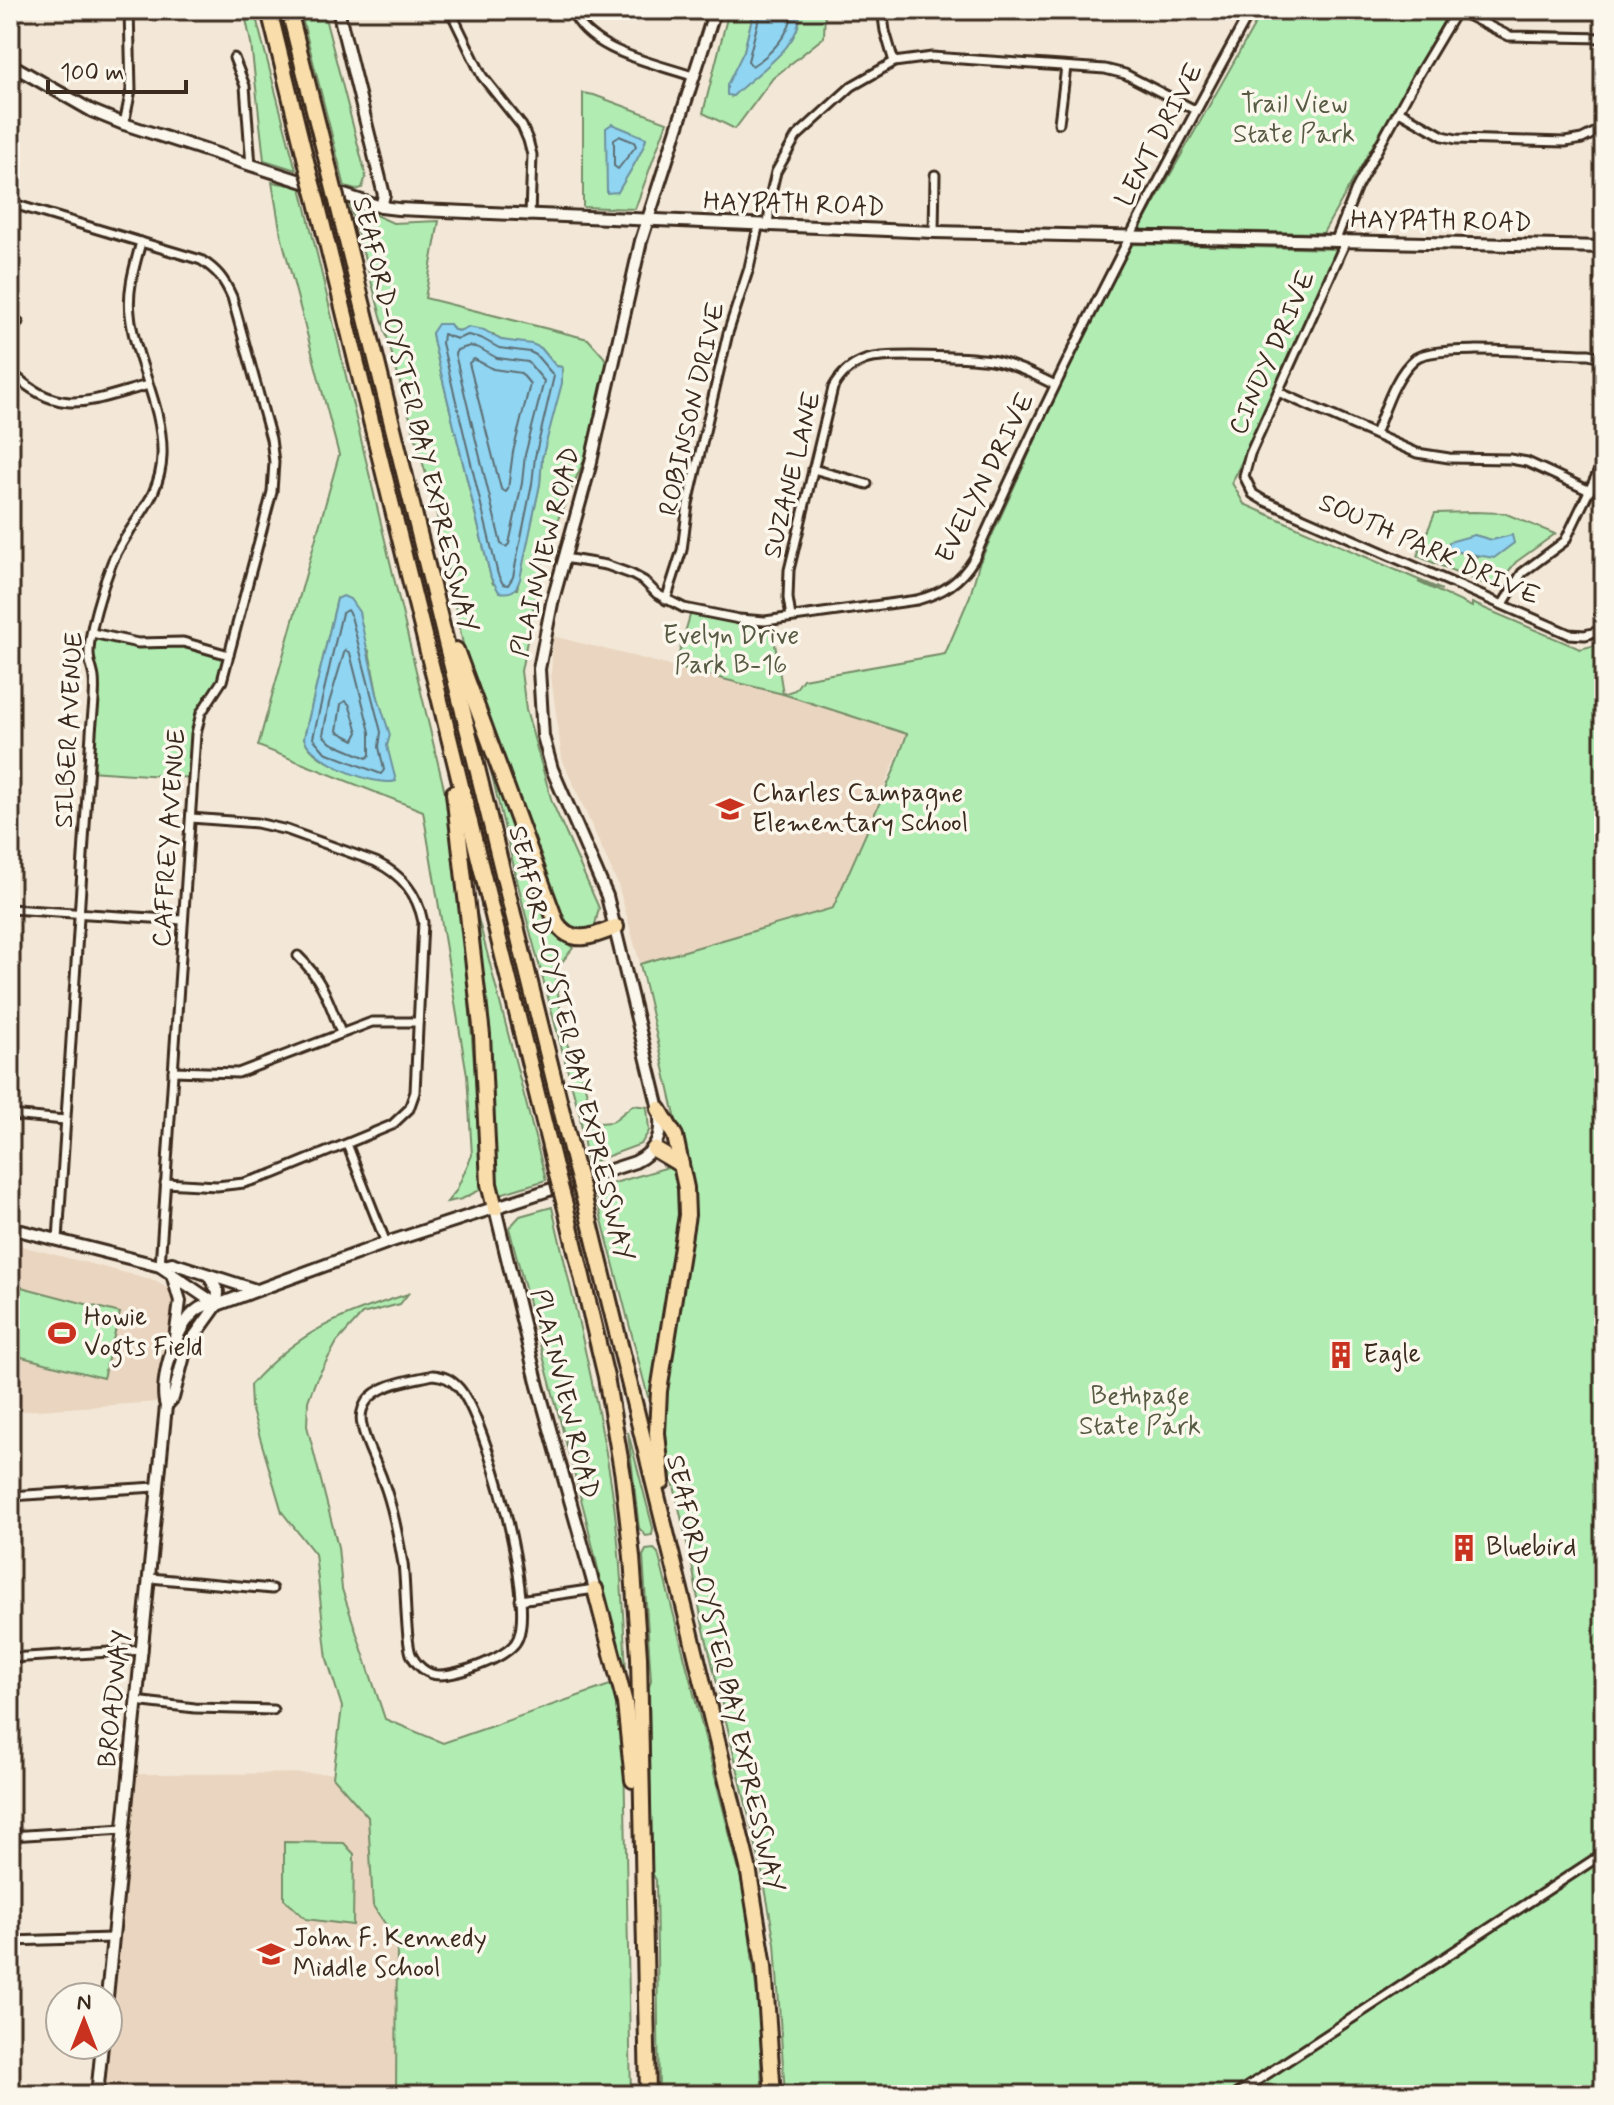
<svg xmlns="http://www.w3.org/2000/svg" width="1614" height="2105" viewBox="0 0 1614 2105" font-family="Mynerve,sans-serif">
<rect width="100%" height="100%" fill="#f3e8d8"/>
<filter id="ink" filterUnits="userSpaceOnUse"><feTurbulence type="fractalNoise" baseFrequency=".0125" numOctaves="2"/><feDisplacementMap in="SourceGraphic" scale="16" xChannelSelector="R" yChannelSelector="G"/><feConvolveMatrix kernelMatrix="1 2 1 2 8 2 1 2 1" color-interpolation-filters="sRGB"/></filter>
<g filter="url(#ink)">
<g fill="#ead6c0">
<polygon points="553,636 783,694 907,733 833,908 640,964 618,885 562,759 551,677"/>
<polygon points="10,1243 157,1281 168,1288 173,1302 159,1402 10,1412"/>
<polygon points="357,1773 477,2095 103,2095 137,1774"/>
</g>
<g fill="#b1edb2" stroke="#768c68" stroke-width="2" fill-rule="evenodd">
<polygon points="244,10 254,10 296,170 264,160 251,43"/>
<polygon points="300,10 323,10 366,176 362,188 356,190 345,187"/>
<path d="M729,10h25l-10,41 -7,15 -5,30c23,-23 71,-50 68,-86h25l-1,27 -51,41 -38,51 -32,-16z"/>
<polygon points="1263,10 1450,10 1323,233 1139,230"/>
<polygon points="583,93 594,95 667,122 635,209 583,207"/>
<path d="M272,182l29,5 155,652 28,349 -22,11 -15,3 9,-11 16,-36 -5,-80 -44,-264 -165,-65 81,-291 -58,-220zM337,599l32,52 21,111 -34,12c-18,-8 -45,-15 -52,-36z"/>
<path d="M349,203l44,20 46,-2 -14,77 163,41 16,18 3,7 -16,81 -45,101 -25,125 5,39 26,92 47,106 -5,21c-15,5 -22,-1 -33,-12l-35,-102 -34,-80 -25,-71 -32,-158zM450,324l4,6 39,4 8,6 40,8 15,18 6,1 1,3 -21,88 -2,26 -23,105 -24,-5 -2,-6 -57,-234 -2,-11z"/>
<polygon points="1132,244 1337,249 1232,483 1244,504 1442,590 1418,582 1472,607 1472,603 1580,649 1604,643 1604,2095 785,2095 775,1943 762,1871 701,1617 693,1570 664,1441 662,1404 693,1228 694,1198 640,964 833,908 895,768 907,734 783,694 675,667 691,612 751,626 772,625 783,694 795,690 803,679 945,654 970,596 979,564 1055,397"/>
<path d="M1473,512l31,1 51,21 -39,28 -21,26 -78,-32 18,-43zM1474,535l18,5 -15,17 -30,-8z"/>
<polygon points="92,633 114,639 169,641 229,655 222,682 201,713 193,778 89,771 94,681 89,654"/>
<polygon points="488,759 548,924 557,935 573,948 555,971 564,1037 583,1080 594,1118 599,1123 612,1122 633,1105 647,1107 649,1131 641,1144 587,1164 580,1116 524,909"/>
<polygon points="476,910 546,1180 497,1195 488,1035 474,912"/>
<polygon points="675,1165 679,1183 680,1219 652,1398 648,1397 594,1189"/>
<path d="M552,1207c20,89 43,178 58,269 11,70 13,141 17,212l-25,-91 -2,-20 -15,-63 -76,-286 11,-12z"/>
<polygon points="10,1284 120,1313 103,1378 10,1354"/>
<path d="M408,1294l-8,10 -38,10 -25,28 -21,38 -8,21 -1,25 31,121 4,42 43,130 58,24 167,-58c14,19 12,48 14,71l7,339h-235l1,-154 -24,-35 -5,-89 -35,-40 9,-70 -15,-48 -12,-105 -33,-42 -31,-105 -1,-22c49,-55 90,-69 158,-91z"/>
<polygon points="628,1432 653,1528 652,1535 646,1536 639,1528"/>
<polygon points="654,1549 658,1553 744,1891 760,2019 762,2095 659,2095 656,1880 652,1873 649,1687 651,1680 643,1556 646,1550"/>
<polygon points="284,1842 344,1843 354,1854 353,1925 306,1919 284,1899"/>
</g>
<g fill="#90d5f2" stroke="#6e919d" stroke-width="2">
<path d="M754,10h46c3,37 -45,63 -67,86l-6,-1v-10l17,-34z"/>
<path d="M612,124l34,14c-2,14 -20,39 -28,54l-11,1 -1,-65z"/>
<path d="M438,324h12l4,6 5,1 9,-4 16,3 17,10 31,4 9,4 15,18 6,1v16l-20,75 -2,26 -20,95c-4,12 -8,15 -21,13l-8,-14 -57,-234 -2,-11z"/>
<polygon points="1474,535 1492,540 1512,535 1514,543 1494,558 1447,550 1449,542"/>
<path d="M343,596l7,3 9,13 18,82 13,41 -3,11 9,35c-21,7 -86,-21 -92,-43l33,-139z"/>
</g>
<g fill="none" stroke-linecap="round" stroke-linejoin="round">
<g stroke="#5d6e73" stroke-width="2">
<path d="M761,10l-13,51 4,5c18,-11 41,-34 40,-56"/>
<polygon points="619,136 634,142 636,146 618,169 614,166 614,139"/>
<polygon points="443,334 457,339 468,335 481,338 499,348 530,352 536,355 554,376 535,457 532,484 513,577 508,585 503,584 498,575 442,343"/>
<polygon points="470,346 479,348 497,358 528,362 544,381 525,455 522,483 509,544 506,547 501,544 455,354 457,350"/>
<polygon points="474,359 493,369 521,373 530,384 513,452 508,489 506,492 501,489 469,363"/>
<polygon points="347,610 351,616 381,732 379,747 384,770 381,774 325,752 313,738 342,613"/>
<polygon points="345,650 350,653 370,732 370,755 367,758 331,743 323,735 329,703"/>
<polygon points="345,701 349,704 358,732 354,740 337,731 341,704"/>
</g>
<g stroke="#3b2a1e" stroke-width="13">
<g id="street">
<polyline points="450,10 482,76 522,126 528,140 532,155 530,216"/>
<path d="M572,10c16,42 84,53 123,67"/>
<polyline points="882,10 885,31 894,62"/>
<polyline points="1457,10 1509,36 1604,38"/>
<polyline points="234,58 245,86 251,166"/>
<polyline points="10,88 20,70"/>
<polyline points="1399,111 1443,136 1456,139 1565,142 1582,139 1604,128"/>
<polyline points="1059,123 1066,67"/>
<polyline points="124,124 131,90 129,10"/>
<path d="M10,203l191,57c16,10 23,19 31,37l39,142 3,23 -2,30 -50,189 -21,32 -5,21 -36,532"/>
<polyline points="768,227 771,193 776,172 796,137 852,86 894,62 932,57 1105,69 1125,74 1195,110"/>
<polyline points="934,232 935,175"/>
<polyline points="1335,242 1357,187 1417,77 1457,10"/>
<polyline points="1345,243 1250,454 1244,476 1253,494 1263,500 1569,634 1585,635 1604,630"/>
<polyline points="10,335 18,322"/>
<path d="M10,371c49,48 79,30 138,14"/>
<polyline points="1278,392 1417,453 1449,458 1510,459 1527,462 1590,491"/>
<path d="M1375,434c10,-24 20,-60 41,-76 20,-15 142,-4 173,-4l15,4"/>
<polyline points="813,469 867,484"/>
<path d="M564,558l42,7 25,9 13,7 13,13 27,14 55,11 26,2 152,-21c26,-7 43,-18 57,-41 84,-187 178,-370 277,-549"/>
<polyline points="666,600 682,550 688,504 728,333 749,268 758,227"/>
<polyline points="1503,604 1522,573 1565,541 1604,460"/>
<path d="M791,617l-3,-19 1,-28 44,-182c7,-13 18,-23 32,-28 19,-7 103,-3 126,0 22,4 44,15 64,25"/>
<polyline points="92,633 138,643 183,642 229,655"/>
<polyline points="10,909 183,920"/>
<path d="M298,956c25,24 31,46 43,77"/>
<polyline points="173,1071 238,1073 372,1022 418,1022"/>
<polyline points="10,1115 65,1120"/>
<polyline points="347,1144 386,1243"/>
<path d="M165,1183l52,3 27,-3 29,-9 119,-49 17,-16 6,-17 8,-170c-6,-29 -21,-47 -47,-60l-89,-32 -30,-7 -66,-5"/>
<path d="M58,1240l33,-507c1,-18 5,-37 3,-55 -1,-8 -5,-16 -5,-24 0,-24 13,-66 22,-89 15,-39 50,-64 51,-109 2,-49 -27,-94 -32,-142 -3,-25 5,-49 11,-72"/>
<path d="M433,1375c11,1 18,4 26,13 28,33 76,210 59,250 -7,19 -59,37 -79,37 -12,0 -23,-10 -28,-21 -6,-17 -5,-68 -8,-90 -5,-28 -10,-57 -20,-83 -6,-18 -18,-37 -21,-56 -2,-8 0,-17 4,-23 13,-19 47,-22 67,-27z"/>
<polyline points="10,1496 156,1487"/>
<polyline points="150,1578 272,1589"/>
<polyline points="520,1600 595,1589"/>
<polyline points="10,1658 143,1650"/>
<polyline points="135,1701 195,1708 273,1710"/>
<polyline points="10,1836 124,1829"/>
<polyline points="10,1941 112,1938"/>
<polyline points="1235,2095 1604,1853"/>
</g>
</g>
<g stroke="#3b2a1e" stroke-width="16">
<g id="secondary">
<polyline points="338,10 384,195 381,207"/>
<polyline points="10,64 92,111 124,124 381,207 398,209 934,232 1604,247"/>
<polyline points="495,1208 538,1386 595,1589"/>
<polyline points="10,1228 160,1266 217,1305"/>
<polyline points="160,1266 172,1263 256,1290"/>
<polyline points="172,1274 180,1301 175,1338"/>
<polyline points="166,1406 173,1398 186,1348 217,1305 218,1292 209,1276"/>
<path d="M107,1997l59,-591c-8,-24 11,-90 38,-100 4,-1 9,-1 13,-1l169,-62 249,-81c23,-11 28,-29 24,-53l-52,-213 -55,-127 -9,-33 -4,-67 13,-66 38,-137 51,-225 74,-231"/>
<polyline points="97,2095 102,2045"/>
</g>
</g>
<g stroke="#3b2a1e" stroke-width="20">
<g id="highway">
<polyline points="269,10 308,169"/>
<polyline points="289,10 331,177"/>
<polyline points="316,198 556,1171"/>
<polyline points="338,205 575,1165"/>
<path d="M456,650l100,272c15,25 39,14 60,5"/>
<polyline points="454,793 482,1035 489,1184 495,1208"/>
<polyline points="659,1109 675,1136 686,1188 687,1215 659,1391 657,1433 662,1482"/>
<polyline points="654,1149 681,1165"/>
<polyline points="584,1198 748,1867 764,1966 773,2095"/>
<polyline points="565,1205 606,1377 623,1476 632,1557 639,1657 648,2095"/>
<polyline points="595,1589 625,1703 633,1780"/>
</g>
</g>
<use href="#street" stroke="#fbf7ec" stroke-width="7"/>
<use href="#secondary" stroke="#fbf7ec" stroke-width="10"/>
<use href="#highway" stroke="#f9ddab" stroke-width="14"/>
<g stroke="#3b2a1e" stroke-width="20" stroke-linecap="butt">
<g id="highway-bridge">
<polyline points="308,169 316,198"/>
<polyline points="331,177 338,205"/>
<polyline points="575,1165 584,1198"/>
<polyline points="556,1171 565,1205"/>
</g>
</g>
<use href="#highway-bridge" stroke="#f9ddab" stroke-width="14"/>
</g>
</g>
<defs>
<g id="school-bare" transform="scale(2.16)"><path d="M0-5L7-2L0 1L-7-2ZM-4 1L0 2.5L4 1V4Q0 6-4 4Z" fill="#c8321e" stroke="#fbf7ec" stroke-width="2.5" paint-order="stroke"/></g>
<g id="stadium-bare" transform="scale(2.16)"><path d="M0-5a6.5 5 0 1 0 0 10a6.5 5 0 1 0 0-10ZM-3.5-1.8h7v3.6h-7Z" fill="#c8321e" stroke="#fbf7ec" stroke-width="2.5" paint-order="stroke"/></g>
<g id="building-bare" transform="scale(2.16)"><path d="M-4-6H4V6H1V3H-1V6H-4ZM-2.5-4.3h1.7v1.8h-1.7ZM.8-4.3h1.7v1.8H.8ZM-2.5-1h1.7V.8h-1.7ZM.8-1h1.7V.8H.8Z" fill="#c8321e" stroke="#fbf7ec" stroke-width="2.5" paint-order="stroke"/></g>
</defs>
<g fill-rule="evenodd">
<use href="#school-bare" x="730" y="809"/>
<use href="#stadium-bare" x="62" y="1333"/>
<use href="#building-bare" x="1341" y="1355"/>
<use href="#building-bare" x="1464" y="1548"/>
<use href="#school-bare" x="271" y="1954"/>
</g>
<g text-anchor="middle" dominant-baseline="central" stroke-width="7" stroke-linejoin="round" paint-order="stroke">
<g font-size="26" fill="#585b43" stroke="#fbf7ec">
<text x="1294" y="105">Trail View<tspan x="1294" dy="30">State Park</tspan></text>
<text x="731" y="636">Evelyn Drive<tspan x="731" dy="30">Park B-16</tspan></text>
<text x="1140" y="1397">Bethpage<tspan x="1140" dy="30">State Park</tspan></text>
</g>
<g font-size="26" fill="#3b2a1e" stroke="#fbf7ec">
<text transform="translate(1160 135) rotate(-62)">LENT DRIVE</text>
<text transform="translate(794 205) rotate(2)">HAYPATH ROAD</text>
<text transform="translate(1441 222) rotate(1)">HAYPATH ROAD</text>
<text transform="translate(1273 353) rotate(-66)">CINDY DRIVE</text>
<text transform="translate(693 409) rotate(-77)">ROBINSON DRIVE</text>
<text transform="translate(414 415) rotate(76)">SEAFORD-OYSTER BAY EXPRESSWAY</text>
<text transform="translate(793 475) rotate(-76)">SUZANE LANE</text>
<text transform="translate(986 478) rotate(-63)">EVELYN DRIVE</text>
<text transform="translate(1429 550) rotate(24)">SOUTH PARK DRIVE</text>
<text transform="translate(546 552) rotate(-76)">PLAINVIEW ROAD</text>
<text transform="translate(70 730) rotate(-87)">SILBER AVENUE</text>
<text transform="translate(170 838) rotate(-86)">CAFFREY AVENUE</text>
<text transform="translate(570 1044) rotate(76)">SEAFORD-OYSTER BAY EXPRESSWAY</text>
<text transform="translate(564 1394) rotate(76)">PLAINVIEW ROAD</text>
<text transform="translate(724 1674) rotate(77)">SEAFORD-OYSTER BAY EXPRESSWAY</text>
<text transform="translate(115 1699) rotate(-84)">BROADWAY</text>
</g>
<g font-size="26" fill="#3b2a1e" stroke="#fbf7ec" text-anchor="start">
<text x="752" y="794">Charles Campagne<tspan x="752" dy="30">Elementary School</tspan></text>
<text x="84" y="1318">Howie<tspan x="84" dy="30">Vogts Field</tspan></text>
<text x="1363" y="1355">Eagle</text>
<text x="1486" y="1548">Bluebird</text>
<text x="293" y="1939">John F. Kennedy<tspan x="293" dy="30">Middle School</tspan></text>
</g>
</g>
<rect width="1614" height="2105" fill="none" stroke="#fbf7ec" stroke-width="40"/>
<rect x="20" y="20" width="1574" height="2065" fill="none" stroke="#3b2a1e" stroke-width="3" filter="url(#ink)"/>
<g transform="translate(84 2021)"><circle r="38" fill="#fbf7ec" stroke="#aea59a" stroke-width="2"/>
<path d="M0-6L14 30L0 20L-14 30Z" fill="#c8321e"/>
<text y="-12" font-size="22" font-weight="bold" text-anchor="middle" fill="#3b2a1e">N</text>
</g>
<path d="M48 80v12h138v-12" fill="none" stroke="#3b2a1e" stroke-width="4"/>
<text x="60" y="80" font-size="24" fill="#3b2a1e" stroke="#fbf7ec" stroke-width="6" paint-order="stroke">100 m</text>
</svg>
